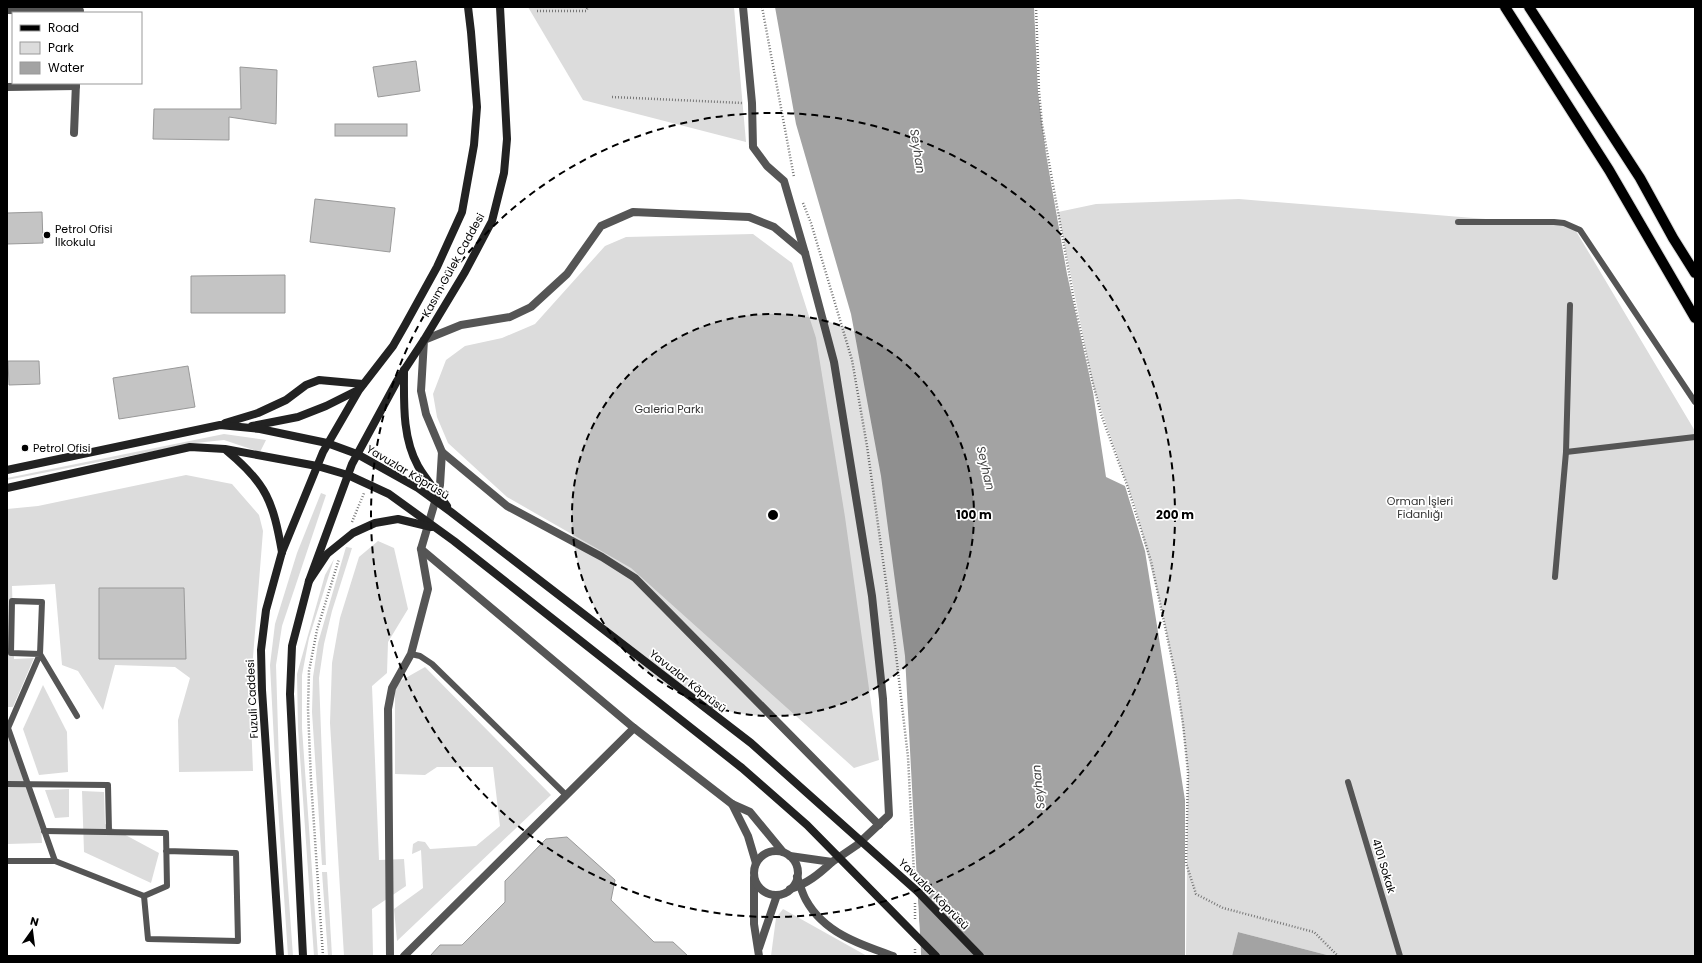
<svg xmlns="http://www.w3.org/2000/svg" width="1702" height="963" viewBox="0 0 1702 963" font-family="Poppins,sans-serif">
<rect width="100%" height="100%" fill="#fff"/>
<g fill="#dcdcdc">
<polygon points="528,7 734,7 746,142 583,100"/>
<polygon points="1239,199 1573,226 1695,431 1695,956 1328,956 1327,955 1238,932 1232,956 1186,956 1188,772 1178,689 1161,607 1136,510 1093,386 1058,212 1096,204"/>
<polygon points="753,234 792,263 816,338 845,517 879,760 854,768 631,568 507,497 448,443 437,417 433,394 446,360 465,346 502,338 535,324 605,246 626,237"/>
<polygon points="224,434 266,440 260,452 224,440 195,443 7,480 7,478"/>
<polygon points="186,475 232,484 259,515 263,531 250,695 253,771 179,772 178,720 190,678 175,667 115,665 103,710 78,671 62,665 55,584 12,586 14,659 34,658 13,707 7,707 7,509 38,506"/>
<polygon points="321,493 326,495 282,626 276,665 279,763 293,956 288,956 275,761 270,665 275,624 297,553"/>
<polygon points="378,541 394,548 408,609 388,642 387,673 372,686 379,860 404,859 406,886 372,909 373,956 344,956 330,723 332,663 340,618 359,557"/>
<polygon points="346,547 352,548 332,611 324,644 319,678 326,865 322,865 312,712 313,677 318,643"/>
<polygon points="334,559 309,638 302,675 302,728 318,956 314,956 298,728 297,674 325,575"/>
<polygon points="425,667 551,795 397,941 394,909 423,888 421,850 412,854 413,844 418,841 425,842 430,849 476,846 500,826 493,767 437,767 425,775 395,774 395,684"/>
<polygon points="43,685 67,732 68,772 39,775 23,729"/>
<polygon points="7,735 41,827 42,843 7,844"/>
<polygon points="69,789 69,817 55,818 45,790"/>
<polygon points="82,791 104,792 105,824 159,853 151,883 84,852"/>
<polygon points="322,872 327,872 332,956 328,956"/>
<polygon points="783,909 867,956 771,956 776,918"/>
</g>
<g fill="#a3a3a3">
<polygon points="775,7 1034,7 1038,92 1046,154 1067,274 1093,392 1106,477 1125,486 1145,551 1185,800 1185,956 921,956 905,656 881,476 851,314 796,124"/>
<polygon points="1238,932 1327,955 1328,956 1232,956"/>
</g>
<polygon fill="#fff" points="914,866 916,868 921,956 919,956"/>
<g fill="#c4c4c4" stroke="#999">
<polygon points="416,61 420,91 378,97 373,67"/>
<polygon points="240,67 277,70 276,124 229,117 229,140 153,139 154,109 241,109"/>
<rect x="335" y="124" width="72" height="12"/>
<polygon points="315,199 395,208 390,252 310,242"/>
<polygon points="42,212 43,243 7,244 7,213"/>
<polygon points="285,275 285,313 191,313 191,276"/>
<polygon points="8,361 39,361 40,384 9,385"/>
<polygon points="188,366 195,407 119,419 113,378"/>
<polygon points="99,588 184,588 186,659 99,659"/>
<polygon points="567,837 615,880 611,900 654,942 673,942 688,956 430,956 440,945 462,945 505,902 505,881 546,839"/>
</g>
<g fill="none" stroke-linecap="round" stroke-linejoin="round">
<g stroke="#dbdbdb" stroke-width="12">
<g id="primary">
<polyline points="1505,7 1609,170 1695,318"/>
<polyline points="1529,7 1640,178 1673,238 1695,273"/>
</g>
</g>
<g stroke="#777" stroke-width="2.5" stroke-dasharray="1 2" stroke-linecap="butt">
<polyline points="762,7 794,177"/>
<polyline points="1036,7 1039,91 1042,124 1075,306 1091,376 1101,414 1127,485 1151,561 1176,678 1183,724 1188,772 1186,863 1196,894 1223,908 1314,932 1338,956"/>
<polyline points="537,11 586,11 588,7"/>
<polyline points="612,97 743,103"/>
<polyline points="803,203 811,223 852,360 867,446 895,646 908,757 914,874"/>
<polyline points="352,522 364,493"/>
<polyline points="915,903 915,920"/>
<polyline points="323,956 311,781 308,709 309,671 317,630 339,559"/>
<polyline points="915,956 915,949"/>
</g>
<g stroke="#555" stroke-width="6">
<polyline points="1458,222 1554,222 1564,223 1580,230 1695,402"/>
<polyline points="1566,452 1695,437"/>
<polyline points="1555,577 1566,452 1570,305"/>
<polyline points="411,654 420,656 432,664 566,795"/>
<polyline points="1348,782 1400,956"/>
<polyline points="7,784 108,785 109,831"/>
<polyline points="44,831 166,833 167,886 144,896 148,939 238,941 236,853 166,851"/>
<polyline points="7,861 55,861 8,728 40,654 11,653 12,601 42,602 40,654 77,716"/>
<polyline points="55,861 144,896"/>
</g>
<g stroke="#555" stroke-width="8">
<polyline points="743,7 752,103 753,147 767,166 784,181 805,253 834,362 872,596 883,699 889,815 857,845 832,862"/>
<polyline points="7,10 80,11"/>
<polyline points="7,87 76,86"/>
<polyline points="74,133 76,83"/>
<polyline points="442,452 507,506 602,557 635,578 879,825"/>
<polyline points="421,549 634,728 732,804 750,812 783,852"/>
<polyline points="732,804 748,836 756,863"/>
<path d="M790,856l42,6c-13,12 -25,22 -42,27"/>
<path d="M797,877c3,7 5,16 9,23 18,33 55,45 87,56"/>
<polyline points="754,878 754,924 759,956"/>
<polyline points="759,948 777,895"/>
<polyline points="390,956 388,709 392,688 411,654 428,589 421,549 440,485 442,452 426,414 421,391 424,340 461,325 510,317 531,307 567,274 601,226 633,212 749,217 774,227 805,253"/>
<polyline points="404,956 634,728"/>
</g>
<circle stroke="#555" stroke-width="8" cx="776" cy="873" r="22"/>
<g stroke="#222" stroke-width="8">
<polyline points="225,423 258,413 286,400 306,385 319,380 363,384"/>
<polyline points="252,426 298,417 326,406 358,390"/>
<path d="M227,451c40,33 46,51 55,101"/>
<polyline points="7,470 220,425 260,429 327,443 357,454"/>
<polyline points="7,488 190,447 225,449 317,466 348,475"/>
<polyline points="280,956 262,690 261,650 266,610 282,552 323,452 359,390 393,346 405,325 437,267 462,212 474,145 477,107 471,32 468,7"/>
<polyline points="303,956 290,694 292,646 309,581 352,464 397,381 424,340 465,272 492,221 504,173 507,139 500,7"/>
</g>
<use href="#primary" stroke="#000" stroke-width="10"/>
<g stroke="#222" stroke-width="8">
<path d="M404,370c0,32 -2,67 14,96 8,14 20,27 29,40"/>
<polyline points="357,454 418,488 451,512 751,743 917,891 980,956"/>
<polyline points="348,475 389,494 454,541 742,768 807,825 936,956"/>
<polyline points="309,581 327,554 353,533 375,523 398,519 431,527"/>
</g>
</g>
<circle cx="773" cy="515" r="201" fill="#000" fill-opacity=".12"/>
<g fill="none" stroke="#000" stroke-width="2" stroke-dasharray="7 5">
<circle cx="773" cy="515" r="201"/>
<circle cx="773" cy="515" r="402"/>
</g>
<g fill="#000" stroke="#fff" stroke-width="1.5">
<circle cx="47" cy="235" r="4"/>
<circle cx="25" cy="448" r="4"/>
</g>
<g text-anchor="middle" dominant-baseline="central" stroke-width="3.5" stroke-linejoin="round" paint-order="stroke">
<g font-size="11" fill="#000" stroke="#fff" text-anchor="start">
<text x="55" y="229">Petrol Ofisi<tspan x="55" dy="13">İlkokulu</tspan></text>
<text x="33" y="448">Petrol Ofisi</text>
</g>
<g font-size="11" fill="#000" stroke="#fff">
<text transform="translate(453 265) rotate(-61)">Kasım Gülek Caddesi</text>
<text transform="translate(408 472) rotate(31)">Yavuzlar Köprüsü</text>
<text transform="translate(688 681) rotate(38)">Yavuzlar Köprüsü</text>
<text transform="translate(252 699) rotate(-93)">Fuzuli Caddesi</text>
<text transform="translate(1384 866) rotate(73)">4101 Sokak</text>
<text transform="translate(934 894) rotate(45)">Yavuzlar Köprüsü</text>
</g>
<g font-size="11" fill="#333" stroke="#fff">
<text x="669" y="409">Galeria Parkı</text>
<text x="1420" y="501">Orman İşleri<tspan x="1420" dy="13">Fidanlığı</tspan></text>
</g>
<g font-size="12" font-style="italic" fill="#444" stroke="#fff">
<text transform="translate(918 151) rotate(81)">Seyhan</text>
<text transform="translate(986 468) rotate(77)">Seyhan</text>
<text transform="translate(1038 787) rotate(-96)">Seyhan</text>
</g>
</g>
<circle cx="773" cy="515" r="6" fill="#000" stroke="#fff" stroke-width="2"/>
<g font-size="12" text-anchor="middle" font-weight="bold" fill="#000" stroke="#fff" stroke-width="3.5" stroke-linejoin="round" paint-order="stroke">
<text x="974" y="519">100 m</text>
<text x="1175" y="519">200 m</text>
</g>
<rect width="1702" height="963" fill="none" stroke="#000000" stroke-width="16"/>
<rect x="12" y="12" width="130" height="72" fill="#ffffff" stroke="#999999"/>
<rect x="20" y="25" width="20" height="6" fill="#000000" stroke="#999999"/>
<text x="48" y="32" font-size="12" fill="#000000">Road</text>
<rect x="20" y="42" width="20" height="12" fill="#dcdcdc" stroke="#999999"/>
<text x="48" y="52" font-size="12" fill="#000000">Park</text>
<rect x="20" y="62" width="20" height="12" fill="#a3a3a3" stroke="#999999"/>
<text x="48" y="72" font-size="12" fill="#000000">Water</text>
<g transform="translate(32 931) rotate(14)" stroke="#ffffff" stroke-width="3" paint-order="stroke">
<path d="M0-3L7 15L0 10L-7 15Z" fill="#000000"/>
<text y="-6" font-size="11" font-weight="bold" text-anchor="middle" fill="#000000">N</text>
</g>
</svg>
